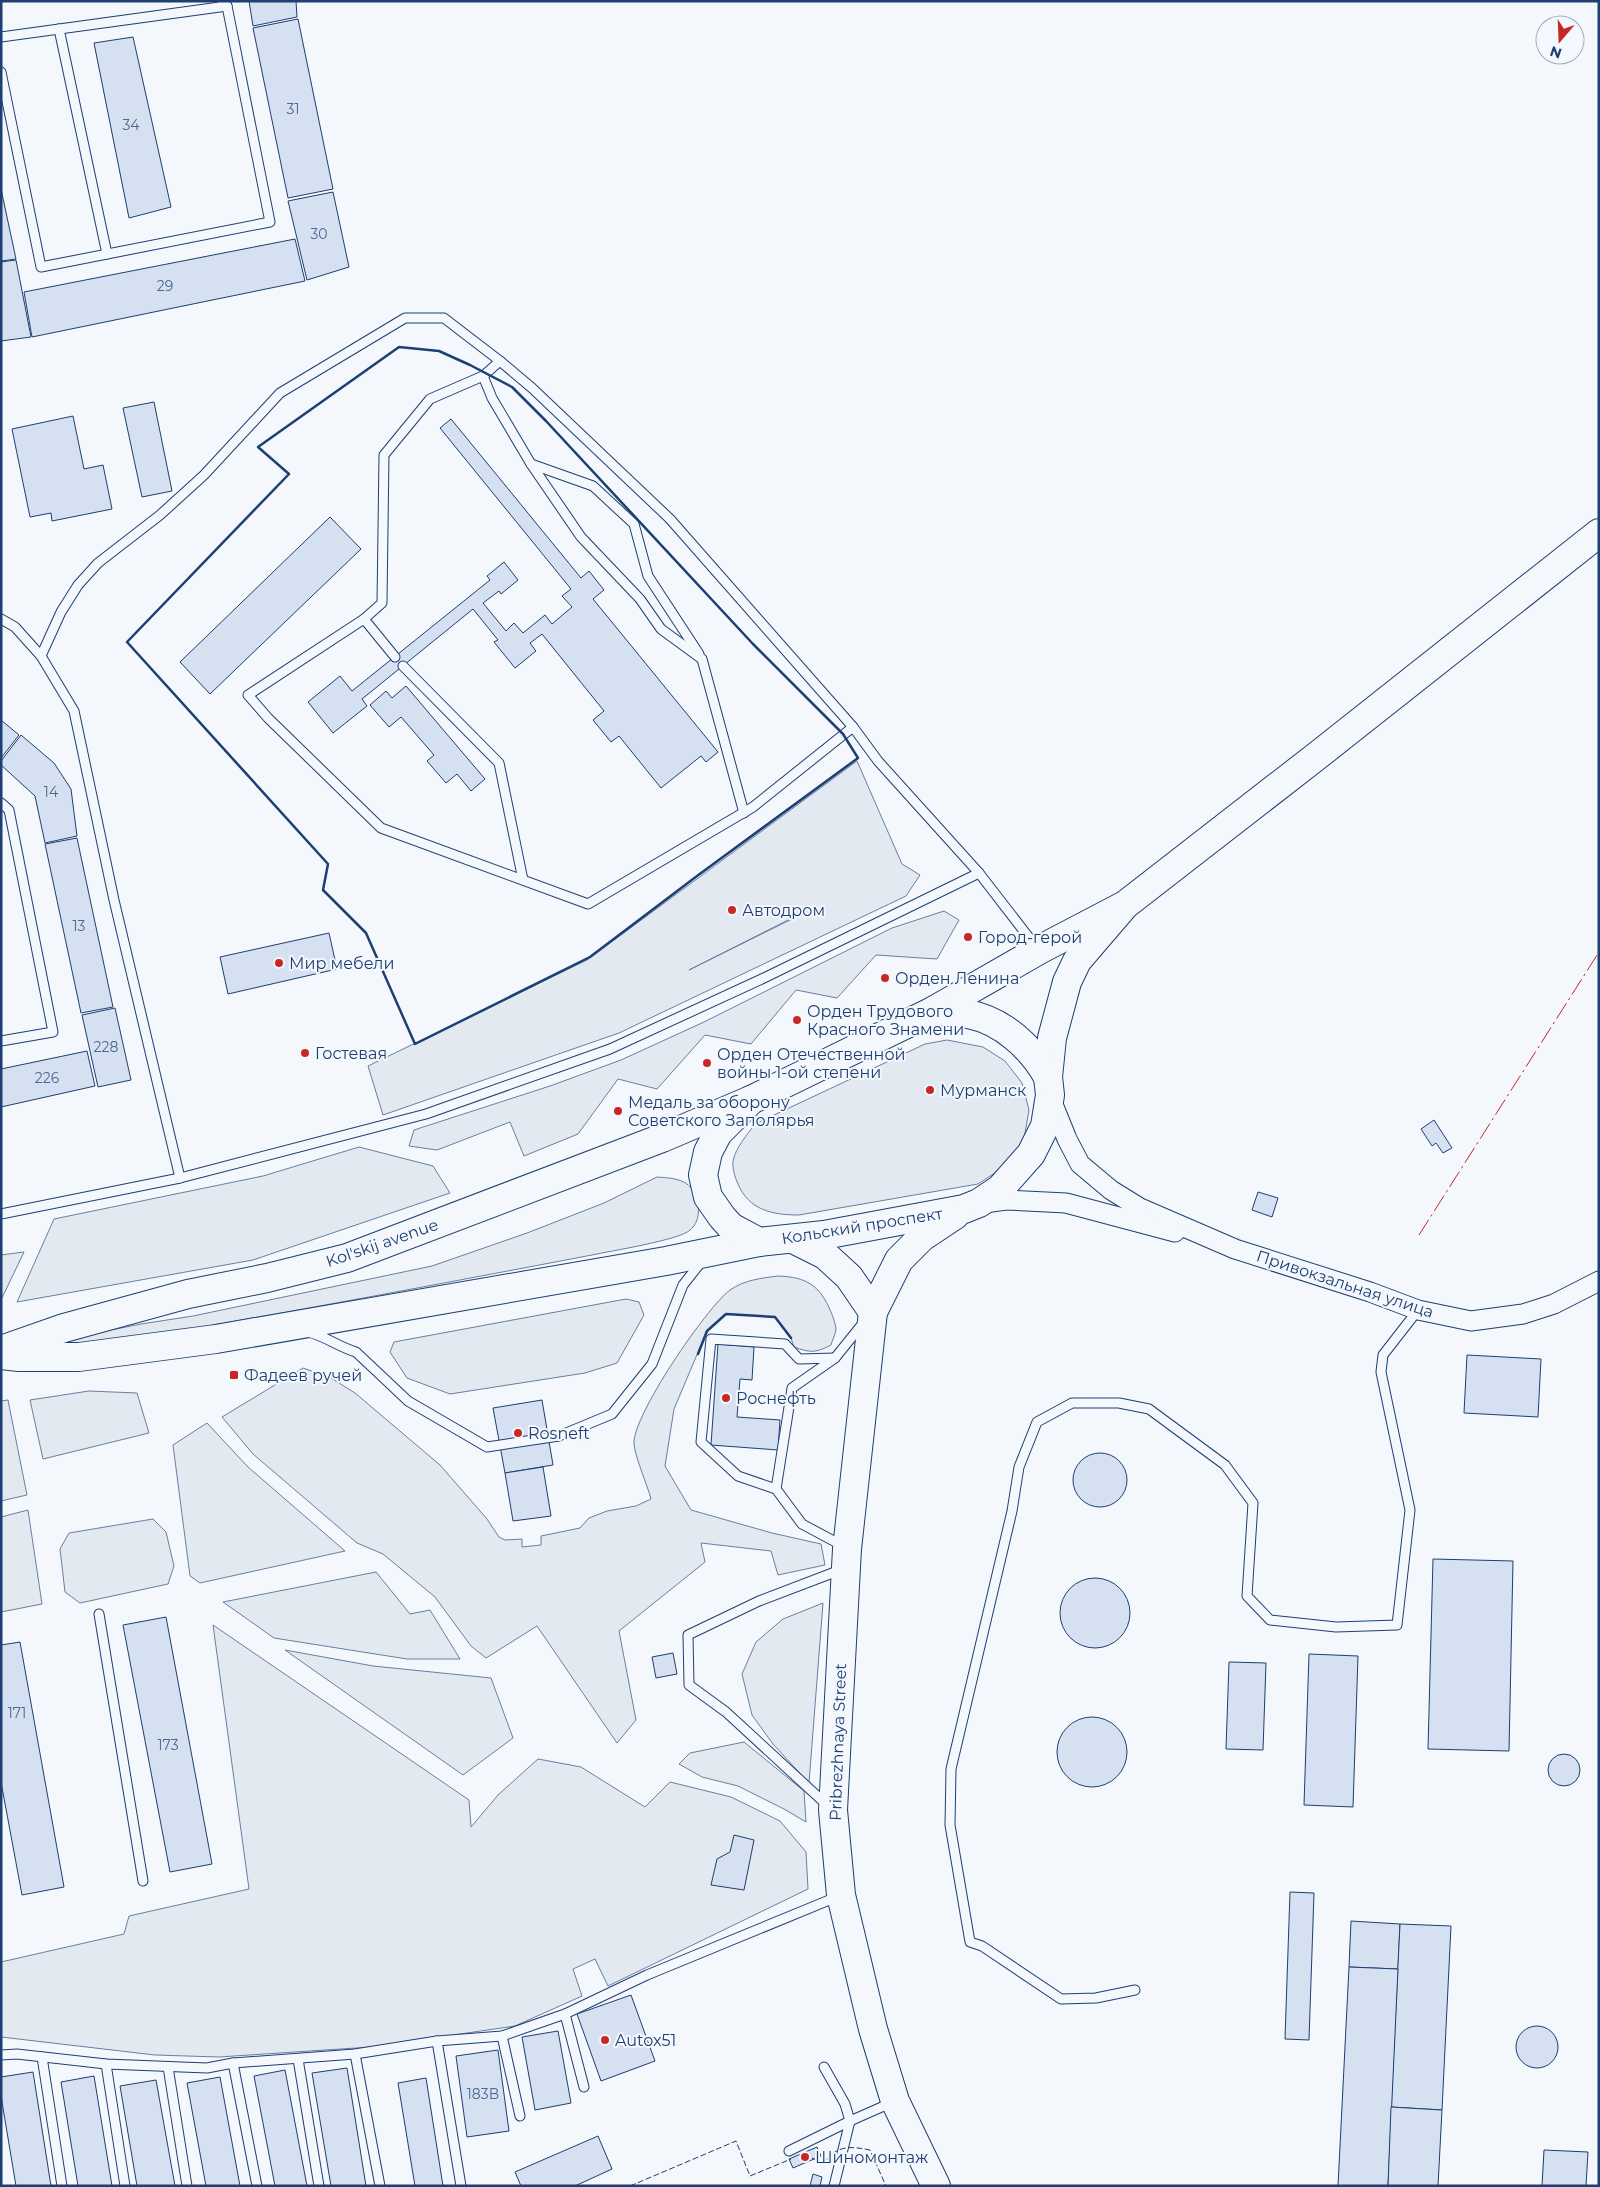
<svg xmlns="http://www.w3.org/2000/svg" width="1600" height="2187" viewBox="0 0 1600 2187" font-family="Montserrat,sans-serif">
<rect width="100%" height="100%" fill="#f4f7fb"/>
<g fill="#e3e9f0" stroke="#687fa3" fill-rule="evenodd">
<path d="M857,761l45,103 18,11 -14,21 -287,137 -236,82 -15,-49 219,-106zM802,913v1l-113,56z"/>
<polygon points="944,911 959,920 937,959 876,955 837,998 796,990 751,1044 705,1035 657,1089 618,1079 578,1134 524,1156 510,1122 437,1150 409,1146 414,1130 550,1086 621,1060 704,1022 892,928"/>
<path d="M947,1040l36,7 22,14 17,22 7,27 -5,29 -11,22 -35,23 -179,31c-27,0 -50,-5 -61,-31 -3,-6 -6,-17 -5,-23 3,-14 14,-26 22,-37l170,-80z"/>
<polygon points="359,1147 433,1166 450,1193 253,1260 17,1302 54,1219 263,1176"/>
<path d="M657,1177c12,1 27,1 35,12 8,12 10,31 -2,41 -10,10 -80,21 -98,25 -100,19 -200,38 -300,56 -83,15 -166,29 -250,42l-2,-9 101,-20 52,-8 239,-50 95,-33 77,-30z"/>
<polygon points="24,1252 1,1300 1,1255"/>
<path d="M778,1276c28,1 42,9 53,36 2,5 5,13 5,18 -1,5 -4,11 -5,15 -15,8 -21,8 -37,2l-3,-9 -16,-21 -49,-3 -19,17 -33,78 -9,57 26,44 81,23 49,11 4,21 -47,10 -7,-24 -70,-8 4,19 -86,69 17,89 -19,23 -80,-117 -51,32 -15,-12 -36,-49 -52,-43 -26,-11 -104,-89 -31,-37 81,-49 28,10 24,15 85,72 47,54 12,18 6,3 17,-1v8l19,-2v-9l39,-8 9,-10 18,-7 29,-5 15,-7c-4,-15 -16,-42 -17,-55 -2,-28 73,-137 96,-154 14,-10 32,-12 48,-14z"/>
<polygon points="626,1299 639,1302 644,1315 617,1363 585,1373 450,1394 407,1378 390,1352 394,1342"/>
<polygon points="89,1391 137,1393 149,1433 43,1459 30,1400"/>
<polygon points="8,1400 27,1495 1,1501 1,1401"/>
<polygon points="207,1423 248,1467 345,1551 200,1583 190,1576 173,1445"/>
<polygon points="28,1510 42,1604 1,1612 1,1517"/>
<polygon points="153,1519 166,1532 174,1566 168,1584 80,1603 65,1592 60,1549 69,1533"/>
<polygon points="376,1572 410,1614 430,1610 460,1659 407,1659 274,1638 223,1602"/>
<polygon points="823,1603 809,1783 773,1744 752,1715 742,1674 756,1642 783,1619"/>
<polygon points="213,1625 469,1800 471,1827 498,1795 538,1759 581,1767 645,1807 670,1782 731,1797 780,1821 806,1852 808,1889 608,1986 595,1959 573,1969 582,1996 515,2026 371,2047 219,2057 155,2055 1,2037 1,1962 124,1934 129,1916 249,1889"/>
<polygon points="285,1650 373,1666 491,1678 513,1738 463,1775"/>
<polygon points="744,1742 804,1791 806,1822 784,1809 738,1786 702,1777 679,1764 690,1753"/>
</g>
<g fill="#d5e0f0" stroke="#1d3f73">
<polygon points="249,1 296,1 297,17 253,26"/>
<polygon points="298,19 333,189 288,198 253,28"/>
<polygon points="133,37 171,207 129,218 94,43"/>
<polygon points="1,189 16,259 1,261"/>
<polygon points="333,192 349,267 307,280 288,201"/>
<polygon points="295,239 305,281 32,337 24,292"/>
<polygon points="16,260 31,337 1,341 1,262"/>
<polygon points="154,402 172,491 142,497 123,408"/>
<polygon points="73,416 84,469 103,465 112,509 52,521 51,513 30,517 12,429"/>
<polygon points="451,419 581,578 589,571 604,590 593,599 718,752 706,762 701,756 661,788 619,736 611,742 593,720 604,711 542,634 530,643 536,651 515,668 494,642 498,640 473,609 362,699 367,706 333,733 308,702 340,676 352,691 490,580 487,576 504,562 518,580 501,594 499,591 483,603 506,631 514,623 523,633 545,615 552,624 572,607 562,596 571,589 440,428"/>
<polygon points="330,517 361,549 210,694 180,662"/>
<polygon points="406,686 485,779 471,791 457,774 446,783 427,761 434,755 401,717 389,727 370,705 386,691 392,698"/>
<polygon points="1,720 19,735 1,758"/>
<polygon points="21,735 54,763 71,789 77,836 45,843 35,796 1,765 1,761"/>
<polygon points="77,838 113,1007 81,1013 45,844"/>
<polygon points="329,933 337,969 228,994 220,957"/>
<polygon points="115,1008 131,1080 98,1087 82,1015"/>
<polygon points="87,1051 95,1086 1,1107 1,1069"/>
<polygon points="1434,1120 1452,1148 1443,1153 1436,1143 1432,1146 1421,1129"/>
<polygon points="1258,1192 1278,1198 1272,1217 1252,1210"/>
<polygon points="718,1344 754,1347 752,1380 740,1379 737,1417 780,1420 778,1450 711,1445"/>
<polygon points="1467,1355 1541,1359 1538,1417 1464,1413"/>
<polygon points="542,1400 553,1465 505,1473 493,1408"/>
<circle cx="1100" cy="1480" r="27"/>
<polygon points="543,1467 551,1516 513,1521 505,1473"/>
<polygon points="1433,1559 1513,1561 1509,1751 1428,1749"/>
<circle cx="1095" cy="1613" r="35"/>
<polygon points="166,1617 212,1864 170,1872 123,1625"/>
<polygon points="20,1642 64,1887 22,1895 1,1782 1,1645"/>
<polygon points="673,1653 677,1674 656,1678 652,1657"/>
<polygon points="1309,1654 1358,1656 1353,1807 1304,1805"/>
<polygon points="1229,1662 1266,1663 1263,1750 1226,1749"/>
<circle cx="1092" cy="1752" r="35"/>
<circle cx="1564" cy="1770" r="16"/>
<polygon points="734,1835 754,1840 744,1890 711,1885 717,1859 730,1852"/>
<polygon points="1290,1892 1314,1893 1309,2040 1285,2039"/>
<polygon points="1351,1921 1400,1924 1398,1969 1349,1967"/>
<polygon points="1400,1924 1451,1926 1442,2110 1391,2107"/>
<polygon points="1349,1967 1398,1969 1388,2186 1338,2186"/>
<polygon points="631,1995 655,2061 601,2081 577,2014"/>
<circle cx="1537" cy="2047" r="21"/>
<polygon points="558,2031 571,2103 535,2110 522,2037"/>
<polygon points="498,2050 509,2131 467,2137 456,2056"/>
<polygon points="347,2068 366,2186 331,2186 312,2073"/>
<polygon points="285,2070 307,2186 275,2186 254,2076"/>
<polygon points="33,2072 51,2186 16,2186 1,2096 1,2077"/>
<polygon points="94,2076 112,2186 78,2186 61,2082"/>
<polygon points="220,2077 240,2186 206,2186 187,2083"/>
<polygon points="426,2078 443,2186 415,2186 398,2083"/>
<polygon points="156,2080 175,2186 137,2186 120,2086"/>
<polygon points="1391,2107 1442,2110 1438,2186 1388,2186"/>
<polygon points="598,2136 612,2169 575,2186 521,2186 515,2172"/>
<polygon points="817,2147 821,2156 793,2168 789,2159"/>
<polygon points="1544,2150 1588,2152 1586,2186 1542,2186"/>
<polygon points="813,2174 822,2177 820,2186 810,2186"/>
</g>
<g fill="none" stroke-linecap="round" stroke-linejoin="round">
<g stroke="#1d3f73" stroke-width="11">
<g id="service">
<polyline points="59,29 107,254"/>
<polyline points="1,37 227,6"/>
<polyline points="1,72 41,267 270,222 227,6 222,1"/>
<polyline points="500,361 483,376 430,399 384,455 382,603 364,619 248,695 268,718 381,828 588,904 753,807 853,727"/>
<polyline points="483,376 492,398 531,464 581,537 640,599 661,629 702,659 744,813"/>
<polyline points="531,464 593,486 634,524 648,576 699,654"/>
<polyline points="1,619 15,627 41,656 74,711 114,900 180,1178"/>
<polyline points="364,619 395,657"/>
<polyline points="41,656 61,612 78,585 98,563 160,515 204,475 280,393 405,318 444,318 500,361 532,388 670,519 853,727 878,761 979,873 1037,948"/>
<polyline points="403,666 499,763 523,880"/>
<polyline points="1,803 9,810 53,1032 1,1041"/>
<polyline points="1,1214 180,1178 426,1114 610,1049 766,977 979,873"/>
<path d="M308,1332c17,4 31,15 48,20l52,49 79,46 72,-11 53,-22 40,-50 31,-79 19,-24"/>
<polyline points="835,1358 799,1359 785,1344 711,1339 701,1442 738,1476 776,1489 802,1524 843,1546"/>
<polyline points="776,1489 792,1388 835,1358 864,1322"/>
<polyline points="99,1614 143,1881"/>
<polyline points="827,1805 726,1712 689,1685 688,1635 759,1601 843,1569"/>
<polyline points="1135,1990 1096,1998 1061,1999 982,1946 970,1942 950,1825 951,1769 1012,1511 1019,1467 1037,1422 1072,1403 1119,1403 1149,1409 1225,1465 1253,1503 1247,1596 1270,1620 1336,1627 1397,1625 1410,1510 1381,1372 1383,1355 1418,1310"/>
<polyline points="565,2014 584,2087"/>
<polyline points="502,2036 520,2116"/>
<polyline points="437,2041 461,2186"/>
<polyline points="355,2054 380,2186"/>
<polyline points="1,2055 17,2054 106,2064 207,2068 233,2063 355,2054 437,2041 502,2036 565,2014 647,1975 839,1896"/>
<polyline points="42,2057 62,2186"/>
<polyline points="298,2059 319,2186"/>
<polyline points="233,2063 257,2186"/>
<polyline points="106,2064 125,2186"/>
<polyline points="168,2067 187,2186"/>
<polyline points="824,2067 845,2104 850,2121 893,2102"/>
<polyline points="789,2151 850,2121 834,2186"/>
</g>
</g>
<g stroke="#1d3f73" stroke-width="21">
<g id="minor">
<polyline points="1050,1097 1067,1139 1080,1164 1111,1190 1140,1208 1235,1249 1370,1292 1418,1310 1471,1321 1523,1314 1554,1304 1599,1281"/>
<polyline points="984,1203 1006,1200 1066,1203 1175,1232"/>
</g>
</g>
<g stroke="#1d3f73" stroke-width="30">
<g id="primary">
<polyline points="1,1350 64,1328 188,1294 267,1278 347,1258 662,1138 751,1100"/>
<polyline points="1,1355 19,1357 79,1357 216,1339 666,1261 759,1242"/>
</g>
</g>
<g stroke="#1d3f73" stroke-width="30">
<g id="trunk">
<polyline points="1125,905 1039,950 933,1011 751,1100 718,1133 708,1152 703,1175 708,1197 722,1217 731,1227 759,1242 824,1235 964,1209 979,1203 1000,1189 1031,1154 1045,1126 1050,1095 1048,1077 1052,1038 1067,982 1077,961 1125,905 1313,759 1599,533"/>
<path d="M933,1011c11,1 24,1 35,3 35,7 63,33 80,63"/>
<polyline points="793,1239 825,1255 849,1277 873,1312"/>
<polyline points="936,2186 895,2101 873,2029 841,1895 833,1810 847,1549 873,1312 899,1260 922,1237 955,1215"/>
</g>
</g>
<use href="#service" stroke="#f4f7fb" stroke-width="9"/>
<use href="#minor" stroke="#f4f7fb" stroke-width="19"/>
<use href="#primary" stroke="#f4f7fb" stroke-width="28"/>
<use href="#trunk" stroke="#f4f7fb" stroke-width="28"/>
<g stroke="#1d3f73" stroke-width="1" stroke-dasharray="6 2.5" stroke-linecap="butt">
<path d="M812,2158l12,5c13,-18 26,-17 46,-13l16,36"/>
<polyline points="630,2186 736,2141 750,2176 791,2159"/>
</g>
<g stroke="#1d3f73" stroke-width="2.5">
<polygon points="399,347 439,351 470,365 512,387 546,421 753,644 843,734 858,758 697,876 590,957 415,1044 366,933 323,890 328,864 127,642 289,474 258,447"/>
<polyline points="698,1354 707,1331 726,1314 775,1317 791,1338"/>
</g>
<polyline stroke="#c62828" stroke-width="1" stroke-dasharray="18 4 2.5 4" stroke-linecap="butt" points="1419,1235 1599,952"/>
</g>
<g fill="#c62828" stroke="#f4f7fb" stroke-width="2">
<circle cx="732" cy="910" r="5"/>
<circle cx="968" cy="937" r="5"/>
<circle cx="279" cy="963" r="5"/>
<circle cx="885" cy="978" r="5"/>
<circle cx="797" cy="1020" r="5"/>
<circle cx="305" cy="1053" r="5"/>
<circle cx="707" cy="1063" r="5"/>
<circle cx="930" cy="1090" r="5"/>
<circle cx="618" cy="1111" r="5"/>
<rect x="229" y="1370" width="10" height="10" rx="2.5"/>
<circle cx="726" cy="1398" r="5"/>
<circle cx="518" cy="1433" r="5"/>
<circle cx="605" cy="2040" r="5"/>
<circle cx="805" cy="2157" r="5"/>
</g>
<g text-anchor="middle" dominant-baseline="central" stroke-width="4" stroke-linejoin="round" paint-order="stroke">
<g font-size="14" fill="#4b6792">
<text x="293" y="109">31</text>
<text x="131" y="125">34</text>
<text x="319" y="234">30</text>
<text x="165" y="286">29</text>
<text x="51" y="792">14</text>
<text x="79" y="926">13</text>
<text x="106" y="1047">228</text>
<text x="47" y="1078">226</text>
<text x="17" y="1713">171</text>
<text x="168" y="1745">173</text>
<text x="483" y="2094">183В</text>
</g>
<g font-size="16" fill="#1d3f73" stroke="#f4f7fb" text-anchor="start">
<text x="742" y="910">Автодром</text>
<text x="978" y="937">Город-герой</text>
<text x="289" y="963">Мир мебели</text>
<text x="895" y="978">Орден Ленина</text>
<text x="807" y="1011">Орден Трудового<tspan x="807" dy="18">Красного Знамени</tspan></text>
<text x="315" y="1053">Гостевая</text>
<text x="717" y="1054">Орден Отечественной<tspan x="717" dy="18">войны 1-ой степени</tspan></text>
<text x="940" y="1090">Мурманск</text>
<text x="628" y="1102">Медаль за оборону<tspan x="628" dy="18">Советского Заполярья</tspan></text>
<text x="244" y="1375">Фадеев ручей</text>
<text x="736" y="1398">Роснефть</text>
<text x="528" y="1433">Rosneft</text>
<text x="615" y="2040">Autox51</text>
<text x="815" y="2157">Шиномонтаж</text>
</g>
<g font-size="16" fill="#1d3f73" stroke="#f4f7fb">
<text transform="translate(862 1226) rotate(-9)">Кольский проспект</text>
<text transform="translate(382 1243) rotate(-19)">Kol'skij avenue</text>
<text transform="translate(1345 1284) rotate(18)">Привокзальная улица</text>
<text transform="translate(838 1742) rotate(-88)">Pribrezhnaya Street</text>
</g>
</g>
<rect width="1600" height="2187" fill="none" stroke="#1d3f73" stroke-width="5"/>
<g transform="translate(1560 40) rotate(199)"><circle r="24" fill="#f4f7fb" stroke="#9eadc5"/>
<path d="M0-4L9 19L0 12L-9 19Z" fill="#c62828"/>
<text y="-8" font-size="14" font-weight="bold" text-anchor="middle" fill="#1d3f73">N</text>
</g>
</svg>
